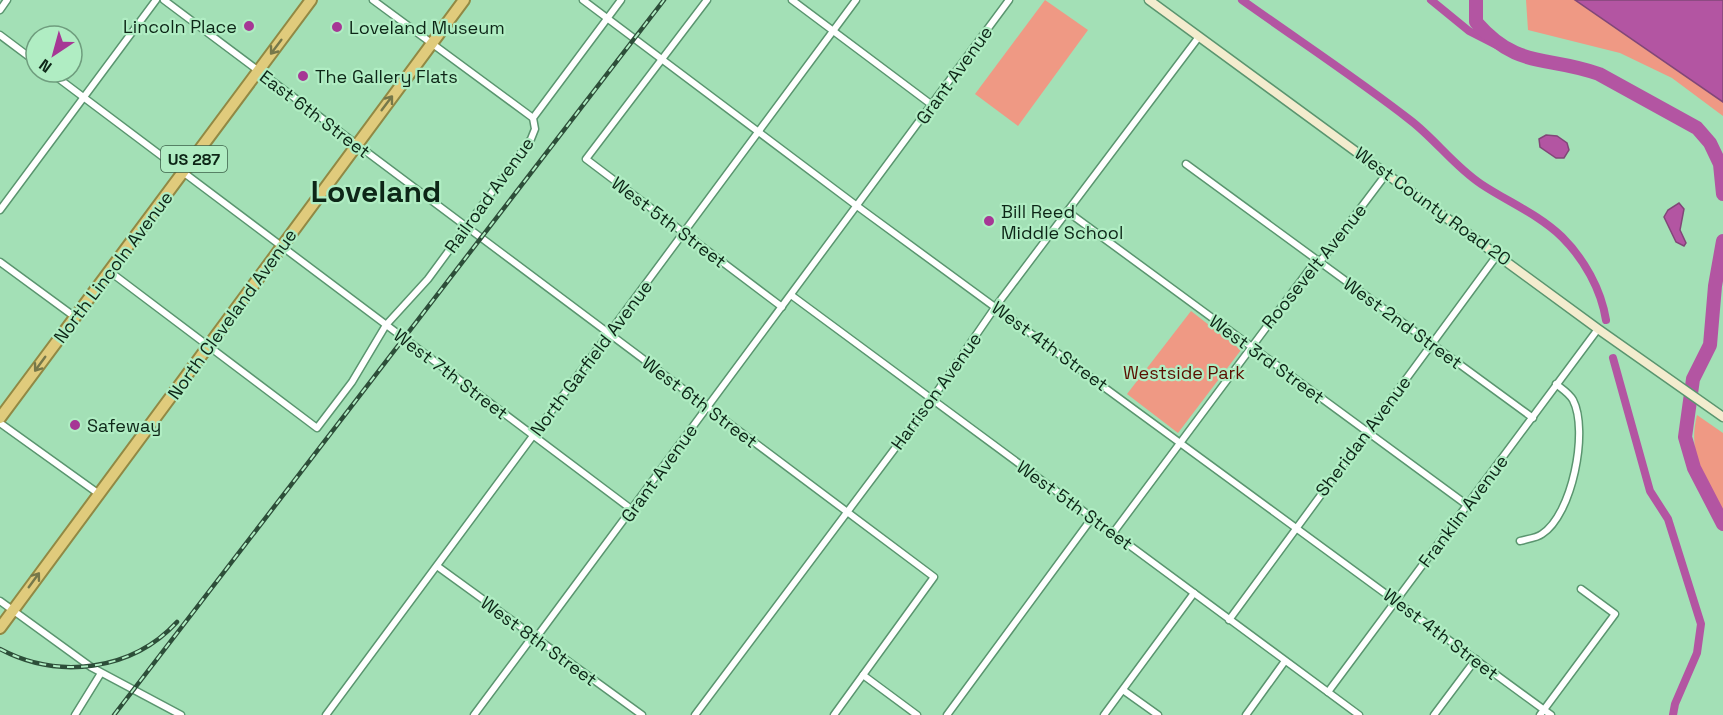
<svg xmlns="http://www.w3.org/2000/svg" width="1723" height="715" viewBox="0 0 1723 715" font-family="'Space Grotesk',sans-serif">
<rect width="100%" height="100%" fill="#a3e0b6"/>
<g fill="#ef9984">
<polygon points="1045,0 1088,30 1018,126 975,94"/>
<polygon points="1526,0 1723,0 1723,116 1672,78 1620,53 1528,30"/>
<polygon points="1191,311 1241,350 1178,433 1127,394"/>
<path d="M1697,415l26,18v87c-18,-34 -36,-66 -26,-105z"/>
</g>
<g fill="#b355a2" stroke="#814778" stroke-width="1.5">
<polygon points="1575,0 1723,0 1723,102"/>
<polygon points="1546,135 1557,136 1567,143 1569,150 1564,158 1556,158 1540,147 1539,139"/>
<polygon points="1679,203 1684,209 1680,230 1686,243 1684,246 1676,242 1664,217 1668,210"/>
</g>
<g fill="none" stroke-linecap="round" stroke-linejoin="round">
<g stroke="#b355a2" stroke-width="8">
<path d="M1242,0c56,40 114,78 168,120 25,19 44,46 71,64 27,18 57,30 81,53 22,22 39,52 44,83"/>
<polyline points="1431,0 1469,31 1514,54"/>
<polyline points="1613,358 1650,491 1668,519 1701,624 1697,653 1675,704 1673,715"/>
</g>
<g stroke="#b355a2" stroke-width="14">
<path d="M1476,0v22c42,48 70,33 123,52l98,54 13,15 10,21 3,30"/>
<polyline points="1723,241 1715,286 1710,345 1693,379 1685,437 1694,468 1723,524"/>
</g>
<g stroke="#5a956f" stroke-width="9">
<g id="minor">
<polyline points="164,0 934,577 834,715"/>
<polyline points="373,0 533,118"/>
<polyline points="583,0 857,206 1551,715"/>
<polyline points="707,0 586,159 782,307"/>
<polyline points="792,0 932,105"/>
<polyline points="0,10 7,0"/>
<polyline points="0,35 36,62"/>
<polyline points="50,72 631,509"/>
<polyline points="1186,164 1533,418"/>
<polyline points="0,210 156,0"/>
<polyline points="1068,212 1467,505"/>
<polyline points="0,262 75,317"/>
<polyline points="109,271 317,428 352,382 386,325 428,279 531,139 535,129 533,118 621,0"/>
<polyline points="791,295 1359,715"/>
<polyline points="0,423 99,494"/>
<polyline points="1113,533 1312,266 1323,258 1387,173"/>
<path d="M1520,541c7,-2 17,-3 22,-7 30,-19 47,-103 31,-134 -4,-7 -11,-11 -17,-16"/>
<polyline points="437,566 642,715"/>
<polyline points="0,601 91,667 181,715"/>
<polyline points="1229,620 1498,254"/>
<polyline points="536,638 1009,0"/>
<polyline points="863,675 917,715"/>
<polyline points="1123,690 1158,715"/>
<polyline points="1328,692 1598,329"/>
<polyline points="75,715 101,673"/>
<polyline points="326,715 856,0"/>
<polyline points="474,715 533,636"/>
<polyline points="695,715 932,399 996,306 1198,38"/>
<polyline points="947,715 1092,518"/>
<polyline points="1104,715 1194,593"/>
<polyline points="1246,715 1285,661"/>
<polyline points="1434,715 1476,659"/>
<polyline points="1540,715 1615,614 1581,589"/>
</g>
</g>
<g stroke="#5a956f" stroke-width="11">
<polyline id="secondary" points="1149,0 1598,329 1723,417"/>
</g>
<g stroke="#918944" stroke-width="14">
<g id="trunk">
<polyline points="0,418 311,0"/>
<polyline points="0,628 464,0"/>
</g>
</g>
<use href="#minor" stroke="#fff" stroke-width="6"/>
<use href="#secondary" stroke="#f3ecce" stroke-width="8"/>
<use href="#trunk" stroke="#e0cb7c" stroke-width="10"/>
<g stroke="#2d4e39" stroke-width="4.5">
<g id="rail">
<path d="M0,649c58,31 132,22 177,-27"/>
<polyline points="114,715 664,0"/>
</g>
</g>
<use href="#rail" stroke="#b0edc3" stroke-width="2" stroke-dasharray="7" stroke-linecap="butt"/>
</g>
<defs><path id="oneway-shaft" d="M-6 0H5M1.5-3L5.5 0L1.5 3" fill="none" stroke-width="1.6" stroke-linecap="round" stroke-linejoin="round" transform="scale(1.5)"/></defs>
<g stroke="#76784a">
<use href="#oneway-shaft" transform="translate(276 47) rotate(127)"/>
<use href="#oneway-shaft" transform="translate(387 103) rotate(-53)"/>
<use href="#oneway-shaft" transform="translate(40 364) rotate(126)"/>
<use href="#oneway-shaft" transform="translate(34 580) rotate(-54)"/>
</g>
<g fill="#a63795" stroke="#b0edc3" stroke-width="2">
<circle cx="249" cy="26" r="6"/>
<circle cx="337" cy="27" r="6"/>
<circle cx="303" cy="76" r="6"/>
<circle cx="989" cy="221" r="6"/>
<circle cx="75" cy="425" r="6"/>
</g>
<g text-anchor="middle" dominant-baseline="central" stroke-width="4.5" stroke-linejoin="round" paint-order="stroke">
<rect fill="#b0edc3" stroke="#3e624b" stroke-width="1.5" x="161" y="146" width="66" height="26" rx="4.5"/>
<g font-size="16" font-weight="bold" fill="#0d2617">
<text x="194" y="159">US 287</text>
</g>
<g font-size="18" fill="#0d2617" stroke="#b0edc3" text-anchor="start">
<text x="237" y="26" text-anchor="end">Lincoln Place</text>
<text x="349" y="27">Loveland Museum</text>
<text x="315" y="76">The Gallery Flats</text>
<text x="1001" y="211">Bill Reed<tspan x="1001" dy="21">Middle School</tspan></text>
<text x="87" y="425">Safeway</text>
</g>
<g font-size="18" fill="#0d2617" stroke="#b0edc3">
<text transform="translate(954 75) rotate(-54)">Grant Avenue</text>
<text transform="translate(315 114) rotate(37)">East 6th Street</text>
<text transform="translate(489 195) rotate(-54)">Railroad Avenue</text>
<text transform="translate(1433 206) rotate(36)">West County Road 20</text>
<text transform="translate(669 222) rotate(37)">West 5th Street</text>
<text transform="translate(1314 266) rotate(-51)">Roosevelt Avenue</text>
<text transform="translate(113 267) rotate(-53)">North Lincoln Avenue</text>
<text transform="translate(232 314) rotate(-54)">North Cleveland Avenue</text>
<text transform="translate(1403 323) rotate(36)">West 2nd Street</text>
<text transform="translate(1050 346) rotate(36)">West 4th Street</text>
<text transform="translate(591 358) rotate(-53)">North Garfield Avenue</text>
<text transform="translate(1267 359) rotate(36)">West 3rd Street</text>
<text transform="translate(451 374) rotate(37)">West 7th Street</text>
<text transform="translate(936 391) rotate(-54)">Harrison Avenue</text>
<text transform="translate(700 402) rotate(37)">West 6th Street</text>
<text transform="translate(1363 436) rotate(-53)">Sheridan Avenue</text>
<text transform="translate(659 473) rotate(-54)">Grant Avenue</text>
<text transform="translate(1075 505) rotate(36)">West 5th Street</text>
<text transform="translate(1463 511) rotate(-53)">Franklin Avenue</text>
<text transform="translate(1441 634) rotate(37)">West 4th Street</text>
<text transform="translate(539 641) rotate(36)">West 8th Street</text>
</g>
<g font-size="18" fill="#5a0f00" stroke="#b0edc3">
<text x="1184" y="372">Westside Park</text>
</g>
<g font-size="30" font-weight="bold" fill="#0d2617" stroke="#b0edc3">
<text x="376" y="191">Loveland</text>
</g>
</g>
<g transform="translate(54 54) rotate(216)"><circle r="28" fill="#b0edc3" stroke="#6f9d7e" stroke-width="1.5"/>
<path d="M0-4.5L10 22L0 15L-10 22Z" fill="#a63795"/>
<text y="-9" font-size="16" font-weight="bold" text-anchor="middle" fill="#0d2617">N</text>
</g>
</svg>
